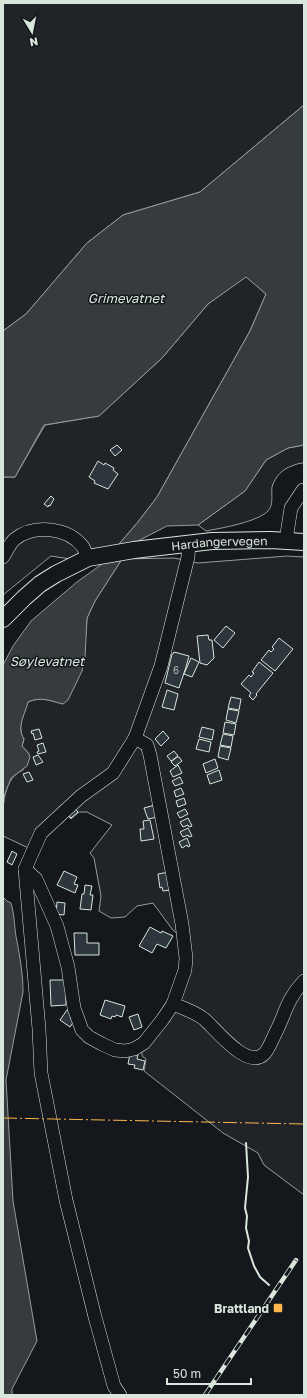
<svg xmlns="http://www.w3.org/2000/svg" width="307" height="1398" viewBox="0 0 307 1398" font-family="'Golos Text',sans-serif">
<rect width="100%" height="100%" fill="#14181c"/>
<g fill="#202428" stroke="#939e99">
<polygon points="3,3 304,3 304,105 200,192 123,215 87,243 26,314 3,331"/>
<polygon points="246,276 266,294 250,331 157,497 138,522 102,564 51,556 3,595 3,477 15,477 45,425 99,416 162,358 208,304"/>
<path d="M304,445v18c-4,0 -8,1 -12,3 -10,3 -17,11 -20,21 -1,8 2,17 -4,24 -11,11 -46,17 -62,20l-8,-6 47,-34 21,-31 22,-12z"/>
<path d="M287,556l17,1v638l-40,-30 -6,-12 -35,-20 -79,-62 2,-12 -4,-3v-7l15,-14 31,-91 -16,-15 -19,-26 -16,3 -12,11 -14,1 -12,-7 2,-15 -7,-38 -4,-5 22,-28 -25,-13h-8l-8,7 -5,-5 -20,21 -9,17 -34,-16c0,-22 -3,-56 20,-66l6,-16 -7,-8 2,-7c-8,-12 1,-26 4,-37 13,-6 23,-1 35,2l23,-70 1,-16 8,-17 27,-42 52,-1 24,5z"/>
</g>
<g fill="#363b3e" stroke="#939e99">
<path d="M304,105v340l-16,3 -22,12 -21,31 -47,34 -31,1 -29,15 -16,18 -27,42 -8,17 -2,39 -3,14 -14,29 -5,4c-12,-3 -23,-8 -35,-2 -3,12 -12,26 -4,37l-2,7 7,8 1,3 -3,9 -16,12 -8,21v-134l10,-19 18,-25 46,-39 25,-18 36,-42 19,-25 93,-166 16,-37 -20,-17 -38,27 -46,54 -63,58 -55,9 -29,52h-12v-146l23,-17 61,-71 36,-28 77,-23z"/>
<path d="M3,897l4,4 4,2c4,13 3,26 6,38 3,17 6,33 6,51l-17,88 7,121 24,140 -25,48v6h-9z"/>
</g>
<g fill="#2c363c" stroke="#d8e6dc">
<polygon points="117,445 122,450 115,456 110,450"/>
<polygon points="98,461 104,465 105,463 114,468 113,470 118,474 108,489 94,483 95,481 89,477"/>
<polygon points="51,496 54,499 50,506 49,505 48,507 44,504"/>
<polygon points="226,626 235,633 223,648 214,640"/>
<polygon points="208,635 209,640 212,640 214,658 207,665 200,663 197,636"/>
<polygon points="279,638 293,649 275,671 261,660 269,650 271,652 274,649 272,647"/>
<polygon points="174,652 189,656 186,667 179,688 165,683 172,654 173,654"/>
<polygon points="191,658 199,662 192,677 184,674"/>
<polygon points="259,662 273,673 256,694 257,695 253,700 249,696 251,693 241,684 249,675 251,677 254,673 252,672"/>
<polygon points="167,690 178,694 174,710 162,707"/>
<polygon points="231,697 241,699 239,710 228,708"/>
<polygon points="228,709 239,711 236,723 226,720"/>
<polygon points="225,722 236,724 234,735 223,733"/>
<polygon points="202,727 214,730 212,740 199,737"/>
<polygon points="39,729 42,738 35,740 33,733 32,734 31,731"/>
<polygon points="163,731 169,738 161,746 155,739"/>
<polygon points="223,734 233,736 231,747 220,745"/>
<polygon points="199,739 211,742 209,752 196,749"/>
<polygon points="43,743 46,752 38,754 37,752 39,751 37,745"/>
<polygon points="220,746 231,748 228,760 218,757"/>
<polygon points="174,751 178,756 171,761 167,756"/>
<polygon points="38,755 43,762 36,765 33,757"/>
<polygon points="177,757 179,757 182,761 175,766 171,762"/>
<polygon points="215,759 218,768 206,773 203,764"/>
<polygon points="178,765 182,773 173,777 170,771"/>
<polygon points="219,770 222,780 210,784 207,775"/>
<polygon points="29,772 33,780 27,782 23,774"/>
<polygon points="180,777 183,783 175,786 172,781"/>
<polygon points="181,788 184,794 176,797 174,791"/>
<polygon points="184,798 186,804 178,807 176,801"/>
<polygon points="155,805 158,817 148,819 144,808"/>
<polygon points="74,807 78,812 71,818 67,813"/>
<polygon points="185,809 188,814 180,818 177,813"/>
<polygon points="188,818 192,826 189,827 188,825 183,827 180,822"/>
<polygon points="150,820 154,839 141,841 140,829 144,829 143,821"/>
<polygon points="188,828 192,836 189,837 188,835 183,837 180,832"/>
<polygon points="187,838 190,846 188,847 187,845 182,848 179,842"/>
<polygon points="12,851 17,854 12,865 7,862"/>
<polygon points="64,871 77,877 74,884 78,885 75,893 57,885"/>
<polygon points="169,872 170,890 163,891 162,887 160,888 158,874"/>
<polygon points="85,885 92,886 90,895 93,895 91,910 80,909 82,894 84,894"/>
<polygon points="57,902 65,903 64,915 56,914"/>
<polygon points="150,927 161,933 162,931 173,936 166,948 157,944 152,953 139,946"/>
<polygon points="74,933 87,933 87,943 99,943 99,955 75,955"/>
<polygon points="50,980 66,980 66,1005 51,1006"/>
<polygon points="105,1000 125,1006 122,1017 116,1015 115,1017 112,1016 111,1019 100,1015"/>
<polygon points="67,1010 73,1015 70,1018 74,1021 70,1027 60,1020"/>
<polygon points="138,1014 142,1027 134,1030 129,1017"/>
<polygon points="130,1054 138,1055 137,1059 145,1061 143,1070 134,1068 135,1065 128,1064"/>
</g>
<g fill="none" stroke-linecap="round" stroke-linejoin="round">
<g stroke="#d8e6dc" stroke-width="14">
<g id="minor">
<polyline points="286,540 291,508 303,490 304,490"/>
<path d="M3,557c3,-5 7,-14 12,-18 19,-15 53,-12 68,8 2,3 3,8 5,11"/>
<polyline points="25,869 36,879 57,926 68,967 74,1008 82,1030 89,1037 102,1044 115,1050 125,1051 134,1049 144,1043 163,1019 173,1004 185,970 186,958 182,924 150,755 147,745 135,738"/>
<path d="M173,1004c10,4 22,8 31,15 11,9 44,53 61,34 4,-5 7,-13 10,-19 11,-21 11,-34 29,-53"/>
<polyline points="120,1395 114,1386 95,1317 66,1200 41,1073 39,1029 25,869 41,833 81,796 113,773 135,738 161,666 188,557 189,544"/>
</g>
</g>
<g stroke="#d8e6dc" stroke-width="18">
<g id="major">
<path id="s1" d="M3,619l21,-21 16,-14 16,-10 32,-16 46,-8 78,-9 59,-1 33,2"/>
</g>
</g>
<use href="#minor" stroke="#14181c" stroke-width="13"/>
<use href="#major" stroke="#14181c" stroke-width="16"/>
<g stroke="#d8e6dc" stroke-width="4.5">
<polyline id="rail" points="205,1395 296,1260"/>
</g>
<use href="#rail" stroke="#14181c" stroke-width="3" stroke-dasharray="9" stroke-linecap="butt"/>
<polyline stroke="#d8e6dc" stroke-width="2" points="246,1143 248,1177 245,1208 247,1216 246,1228 249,1241 248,1248 254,1266 260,1277 269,1285"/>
<polyline stroke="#ffb74d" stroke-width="1" stroke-dasharray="14 3 2 3" stroke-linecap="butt" points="3,1118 304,1124"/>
</g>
<rect fill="#ffb74d" stroke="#14181c" stroke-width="1.5" x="273" y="1303" width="10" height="10" rx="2"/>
<g text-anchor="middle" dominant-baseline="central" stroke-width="3" stroke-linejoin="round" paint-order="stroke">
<g font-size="10" fill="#adbab4">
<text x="176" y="670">6</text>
</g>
<g font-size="12" fill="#d8e6dc" stroke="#14181c">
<text stroke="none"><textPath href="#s1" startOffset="238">Hardangervegen</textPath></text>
</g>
<g font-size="12" font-weight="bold" fill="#d8e6dc" stroke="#14181c" text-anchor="end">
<text x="269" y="1308">Brattland</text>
</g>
<g font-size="13" font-style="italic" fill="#d8e6dc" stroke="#14181c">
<text x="126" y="298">Grimevatnet</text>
<text x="47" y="661">Søylevatnet</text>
</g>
</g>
<rect width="307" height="1398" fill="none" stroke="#d8e6dc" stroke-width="8"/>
<g transform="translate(32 32) rotate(170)" stroke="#14181c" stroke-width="3" paint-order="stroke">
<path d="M0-3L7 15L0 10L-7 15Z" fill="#d8e6dc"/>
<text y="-6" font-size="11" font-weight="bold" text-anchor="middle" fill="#d8e6dc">N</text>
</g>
<path d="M167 1378v6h84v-6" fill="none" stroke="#d8e6dc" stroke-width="2"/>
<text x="173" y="1378" font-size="12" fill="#d8e6dc" stroke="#14181c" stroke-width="3" paint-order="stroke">50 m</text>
</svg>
